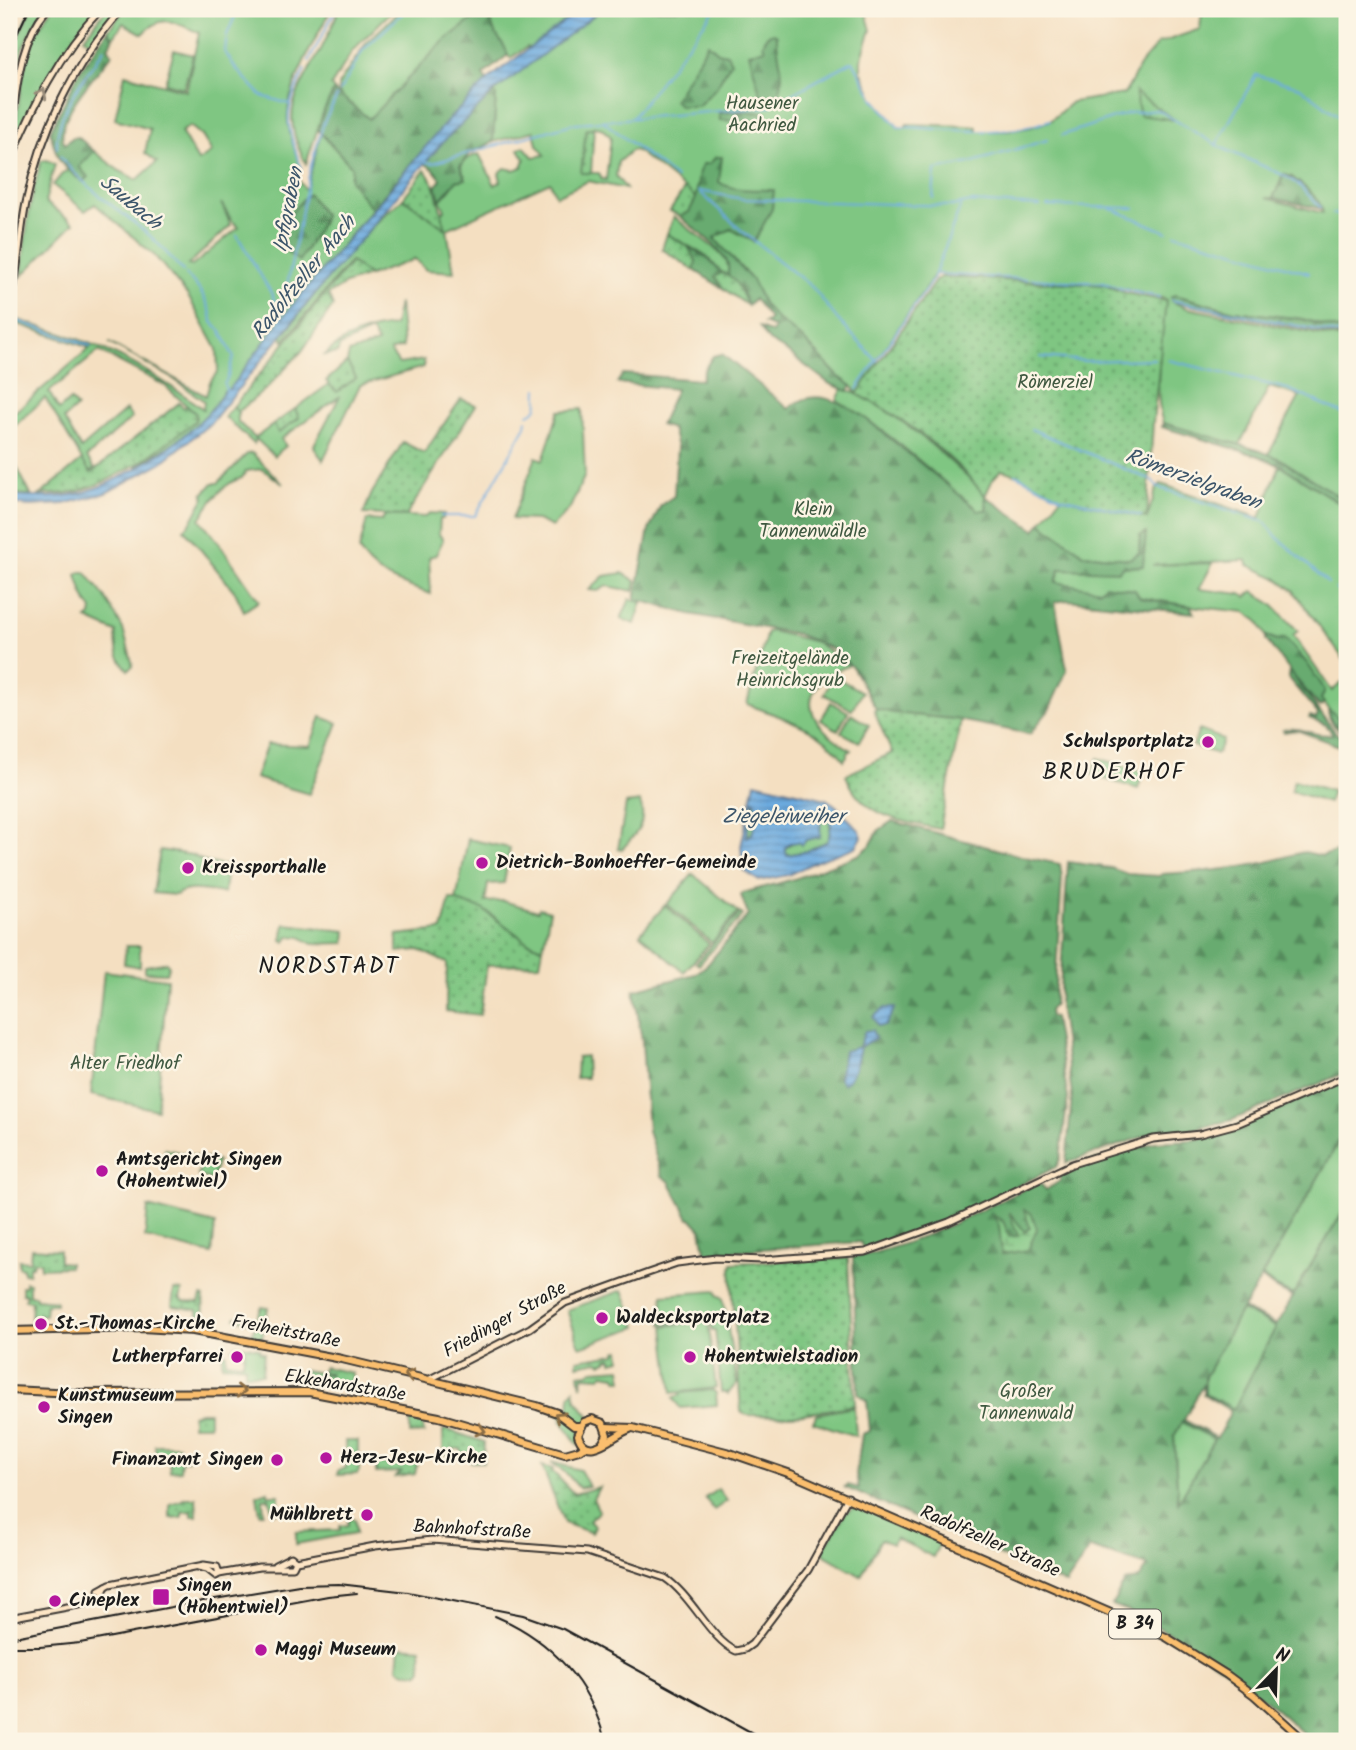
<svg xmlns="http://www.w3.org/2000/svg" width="1356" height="1750" viewBox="0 0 1356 1750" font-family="Kalam,sans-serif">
<defs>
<pattern id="forest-firs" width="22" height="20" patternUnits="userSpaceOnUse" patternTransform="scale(1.75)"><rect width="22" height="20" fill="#67ab70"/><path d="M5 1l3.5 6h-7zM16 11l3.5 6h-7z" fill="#548a5b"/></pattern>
<pattern id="wetland-marsh" width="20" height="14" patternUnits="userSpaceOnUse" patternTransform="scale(1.75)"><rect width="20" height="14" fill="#7fc682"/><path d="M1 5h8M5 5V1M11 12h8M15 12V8" fill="none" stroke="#67a06a"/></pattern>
<pattern id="garden-dots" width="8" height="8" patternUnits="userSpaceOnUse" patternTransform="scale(1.75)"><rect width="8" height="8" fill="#7fc682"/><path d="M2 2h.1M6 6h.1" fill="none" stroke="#67a06a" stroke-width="1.8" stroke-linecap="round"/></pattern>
<pattern id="water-rules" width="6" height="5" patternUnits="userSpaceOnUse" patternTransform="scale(1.75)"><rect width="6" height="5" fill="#6caadf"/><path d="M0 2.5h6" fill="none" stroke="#588ab4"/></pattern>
</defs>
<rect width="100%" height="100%" fill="#fcf5e5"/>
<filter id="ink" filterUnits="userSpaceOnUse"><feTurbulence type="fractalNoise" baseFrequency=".0143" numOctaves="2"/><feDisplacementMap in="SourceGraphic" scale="14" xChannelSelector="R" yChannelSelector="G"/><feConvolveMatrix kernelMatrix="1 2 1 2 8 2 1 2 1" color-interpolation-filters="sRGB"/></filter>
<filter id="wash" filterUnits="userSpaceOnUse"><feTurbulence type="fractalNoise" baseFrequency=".00686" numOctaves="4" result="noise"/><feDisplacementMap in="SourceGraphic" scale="28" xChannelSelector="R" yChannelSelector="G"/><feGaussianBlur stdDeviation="1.57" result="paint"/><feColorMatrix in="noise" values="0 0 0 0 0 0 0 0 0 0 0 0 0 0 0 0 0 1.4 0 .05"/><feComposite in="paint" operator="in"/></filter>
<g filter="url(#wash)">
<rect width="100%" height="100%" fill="#f4dfc1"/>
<g fill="#7fc682" stroke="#4e714f" stroke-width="2" fill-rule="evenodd">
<polygon points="31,9 44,9 22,49 9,127 9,56"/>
<path d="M52,9h44l-41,55 -32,63 -7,1 -1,-2c8,-44 7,-80 37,-117z"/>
<polygon points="106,9 118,9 90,42 84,38"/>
<path d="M125,9h206c-14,28 -46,80 -43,112 1,16 9,32 13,48l-4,9 9,12 15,-57 31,34 -2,13 22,29 -82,99 -61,81 -5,2c-19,34 -55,55 -88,76l59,-46 1,-7 -32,-29 -65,-34 -50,41 10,18 11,-10 7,7 -13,12 17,30 45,-39 6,8 -45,39 7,11 -4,5 -45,-75 -36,33v-14l81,-69 -81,-27v-4c27,9 55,16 82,27 41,16 77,39 112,65l1,-8 -32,-23 -63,-35 97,53 4,-14 8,-11 -1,-22 -29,-53 -33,-40 -60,-52 -10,7 -32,-26 9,-11 32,-23 24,19 19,10 20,-18 -12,-9 5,-24 -35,-10 10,-45 61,17 13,-58c-23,-10 -36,-21 -56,1l-20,-11 -10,15 -5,-8zM190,126l12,10 10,16 -14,9 -17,-29zM221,203l11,18 7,6 -47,39 -4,-1 43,-40z"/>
<path d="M339,9h55l-41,41 -22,36 3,4 -11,23 -17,51c-26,-51 -12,-66 13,-111 8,-14 14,-30 20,-44z"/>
<path d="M402,9h463l6,21 -10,30v11l13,28 24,28 7,1 2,-4 61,2 9,1v4h31l23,-4 20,-7 21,-18 52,-8c7,-10 9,-15 14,-26 4,-8 14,-15 19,-24l43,-15 2,-20h145v323l-45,-13 -68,-8 -59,-16 -4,2v4l16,7 160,32v162l-67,-43 -12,-4 32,-59 -31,-9 -30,59 -76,-23c-11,-30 0,-91 3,-124l-51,-12 -180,-13 -58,86 1,5 -20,29c48,25 85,60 123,96l4,6 2,14 -9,1c-45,-38 -90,-81 -141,-111l6,-12 14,6 -5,-8 -14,-10 -34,-36 -27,-21 -13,-14 -12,-25 -38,-42 17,-9 13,7 -107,-85 -5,-1 -14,12 -2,14 10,13 -38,-8 -32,15 -6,-14 -103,47 7,43 -28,-2 -11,-11 -46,17 -19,-15 -66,80 -2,-4c31,-41 64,-84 101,-121 6,-6 14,-11 20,-18l40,29 -1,-15 3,-2 -5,-10c6,-6 13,-13 16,-20 6,-15 5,-21 23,-26l16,31 6,-4 -2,-8 6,-5 9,2 8,-3 3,-8 -6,-10 5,-3 9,11 12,-2 -8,-10 -3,-14 -41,11 3,-47 -2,-3 43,-35 -10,-10 -17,11 -2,-2 -25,-43 -114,106 -29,-23 -2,-11 29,-43zM594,127l7,1 10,9 -5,43 -4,-1 -3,-6h-8l-5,-43zM1282,176h9c12,12 27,21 32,37l-57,-15h7l4,-6z"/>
<polygon points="174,50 193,55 184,88 165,83"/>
<path d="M47,160l8,4 -10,38 29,21 -52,53c2,-40 8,-77 19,-115z"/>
<path d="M674,216c12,13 48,34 53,47 2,3 1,8 1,12l-6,-2 -17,-18 -38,-21z"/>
<polygon points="19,233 9,297 13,242 14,234"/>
<path d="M399,303l4,44 -13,4 9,13 25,-4v7l-64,18 -37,75 -8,-11 -1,-4 26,-49 -59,43 5,7 -12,10 -18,-17 -2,5 -29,-27 8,-10 5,5v10l17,16 19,-14 4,8 21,-14 -4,-9 34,-25 8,8 19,-14 -9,-16 2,-9 29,-10 -7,-12 -31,15 -3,7 -12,2c18,-18 44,-27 69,-29z"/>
<polygon points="582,409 585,475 570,508 552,527 537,520 512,519 536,457 543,460 559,411"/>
<path d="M252,453l31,31 -21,-15 -16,2 -4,7c-20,5 -31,24 -42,41l17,21 42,61 -15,10 -9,-19 -51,-63c11,-8 12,-20 21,-31l-2,-4 10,-11h5l29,-29z"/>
<polygon points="1279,467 1283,467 1347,508 1347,664 1293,590 1275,577 1248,565 1247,560 1152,565 1213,563 1199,589 1241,594 1246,597 1253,591 1273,605 1298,631 1293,635 1332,691 1347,678 1345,727 1328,709 1278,640 1266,636 1258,621 1245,612 1190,606 1056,583 1060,569 1143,566 1140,536 1139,553 1129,559 1084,554 1041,523 1061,497 1147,518 1156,490 1161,484 1260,518"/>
<path d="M429,513l15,1 -1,5h-3l-1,15 4,6 -7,15 -7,2 2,37c-28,-10 -57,-16 -72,-44l8,-30 15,1 3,-6 41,2z"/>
<path d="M81,572h4l20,25 18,32 10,37 -5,4c-13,-15 -11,-20 -12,-38l-29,-13 4,-3 1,-6c-8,-10 -11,-22 -15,-35z"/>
<polygon points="623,573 636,581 634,591 607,586 598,591 589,590 604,576"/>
<polygon points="630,599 642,602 635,624 621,619"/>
<path d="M771,631l45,11 33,23c-5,4 -13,4 -19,9 -41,30 -7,59 21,76l-4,3v3l-3,4c-25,-34 -60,-41 -97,-56l20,-72z"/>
<polygon points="834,676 862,692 852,710 824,694"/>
<polygon points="831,702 848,712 838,730 821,720"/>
<polygon points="851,714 869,725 859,742 841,732"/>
<polygon points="321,717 338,723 309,794 255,778 267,744 310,746"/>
<polygon points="1199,730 1223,739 1217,754 1193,746"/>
<polygon points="1098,758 1143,772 1138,789 1092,775"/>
<polygon points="1294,780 1332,791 1328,803 1291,791"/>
<path d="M755,800c5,10 0,23 -3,34l-5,3 4,-28z"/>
<path d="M640,802c8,21 -5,34 -19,48l-3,-1 8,-45z"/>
<path d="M821,815l6,1c5,8 4,16 1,25l-21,10 -20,4 -2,-7 9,-6 25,-5z"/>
<polygon points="468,839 510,848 504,883 488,884 485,902 503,901 538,911 539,908 550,911 543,948 527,942 489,913 456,901"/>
<path d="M160,850l32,5 13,7 22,4 -3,27c-15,-1 -36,-8 -48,2l-23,-2z"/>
<polygon points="693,874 738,912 712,943 667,904"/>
<polygon points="665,905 709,944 684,972 640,934"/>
<polygon points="740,913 743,915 699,965 696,963"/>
<polygon points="285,924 346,931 345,943 312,944 301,937 289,936 286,942 282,940"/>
<polygon points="126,946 140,946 140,967 124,964"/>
<polygon points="167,962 169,966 166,973 145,972 145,966"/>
<polygon points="104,971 167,979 157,1110 91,1095"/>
<polygon points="586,1056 587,1078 576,1078 577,1057"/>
<polygon points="1347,1127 1347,1205 1293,1295 1276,1287 1262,1276"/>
<polygon points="165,1149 217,1161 213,1180 198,1176 201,1162 164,1153"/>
<polygon points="148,1207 215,1224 212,1254 145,1238"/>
<polygon points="623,1290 637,1327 580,1347 567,1310"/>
<polygon points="716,1291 717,1295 723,1298 737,1383 728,1394 726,1392 721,1392 715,1330 712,1330 710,1318 662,1324 663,1295"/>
<polygon points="262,1307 268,1308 262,1338 252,1336 255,1324 235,1318 236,1316 255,1321"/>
<polygon points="1241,1310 1276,1327 1234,1409 1205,1394 1205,1377"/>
<polygon points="708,1321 716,1388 672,1393 664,1326"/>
<polygon points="236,1344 259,1348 260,1352 264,1352 262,1374 245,1374 245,1366 222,1364 222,1351 226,1354 226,1361 240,1363 243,1362 245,1350 232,1348"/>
<polygon points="620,1350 621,1360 612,1362 612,1358 607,1359 607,1361 601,1363 598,1361 577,1365 577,1360 616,1354 616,1351"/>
<polygon points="324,1367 352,1373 351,1389 303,1380 304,1370 330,1375 330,1373 321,1372"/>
<polygon points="621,1368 623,1380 618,1380 616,1376 603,1374 601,1377 583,1376 581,1386 579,1374 588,1373 593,1370"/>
<polygon points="367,1390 390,1395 388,1403 368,1399"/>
<polygon points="574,1390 576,1400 592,1419 580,1426 581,1443 578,1445 561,1420 563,1418 554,1411 556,1407 569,1409 570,1396"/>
<polygon points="712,1390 716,1393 717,1405 680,1408 673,1398 680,1395 680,1393"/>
<polygon points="854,1407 856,1436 813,1422 817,1414"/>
<polygon points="410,1417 422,1420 424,1433 410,1434"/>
<polygon points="1182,1422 1215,1439 1178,1504 1174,1436"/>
<polygon points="345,1441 358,1441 358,1454 352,1455 352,1461 359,1461 359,1471 357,1474 337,1475 338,1471 346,1468"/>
<polygon points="155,1445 178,1445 178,1455 188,1455 188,1460 181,1460 180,1470 170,1471 169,1459 156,1456"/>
<polygon points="551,1462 580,1470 589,1486 579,1488 567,1474"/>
<polygon points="718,1489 727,1501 714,1510 705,1498"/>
<polygon points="858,1506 941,1541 933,1557 896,1538 892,1544 881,1539 861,1576 825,1555 823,1550 846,1512"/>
<polygon points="348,1519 355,1519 356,1533 296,1544 296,1532 340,1530 340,1526 348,1525"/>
<polygon points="400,1646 421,1648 422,1669 419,1673 404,1672 398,1668"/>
</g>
<g fill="url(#forest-firs)" stroke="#426446" stroke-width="2" fill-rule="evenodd">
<path d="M485,10c6,8 6,16 11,24 5,9 8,8 12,21l-25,20 13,20 -3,47 -24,12 -9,12 6,13 -10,2 -16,19 -4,-14 5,-7 -8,-10 -17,-11 -44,51 -22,-29 2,-13 -34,-37 5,-17 11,-23 35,29 75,-78z"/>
<path d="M108,30l5,8 -5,9 4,7c-14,19 -61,67 -47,90l7,-6 6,-1 16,14 -15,16 9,10 -5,5c-26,-19 -25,-21 -33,-51l29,-59z"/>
<path d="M774,33l3,2c-1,23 10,36 2,59l-9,4 -9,-2 -12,-43 16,-4 -2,-5 4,-9z"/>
<polygon points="708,43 718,52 727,54 731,62 716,88 698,106 680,106 674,100"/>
<polygon points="740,111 766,113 765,123 720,120 719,113"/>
<path d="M716,157h6l-3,25c14,10 37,7 55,8l-2,19 -18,33 -23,-13 -17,9 38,42 13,27 12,12 27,21 34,36 14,10 -4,5 -18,-7 -44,-33 -17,-10 -9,-13 12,5 3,-5 -11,-5 6,-4 -16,-20 -6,7 -8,-18 -15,-11 -1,12 -30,-19 2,-9 -8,-14 16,8 18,18 6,1c0,-4 1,-8 -1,-12 -7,-16 -34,-33 -47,-46l9,-4 7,-14 3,-26 4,-8h6z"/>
<path d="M1284,174c13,5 34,22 38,35l-49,-11z"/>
<path d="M309,194l15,22 -3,8 -22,37c-7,-5 -14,-8 -16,-17 -4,-18 12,-39 26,-50z"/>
<polygon points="1175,295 1234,311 1302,319 1347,332 1347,338 1171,301 1171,297"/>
<path d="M722,354l67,55c22,-22 47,-9 70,4l119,97h9l-2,-14 50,34 6,-7 43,31 45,5 10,-6 1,-17 6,-3 -3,33 -21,1 -3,4 -59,-2 -4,13 44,8 5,-5 30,5 5,8 50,8 4,7 -127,-13 -12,2 12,68 -18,40 -19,24 -77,-15 -61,-6 -16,-4 -23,-41 -22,-20 -34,-14 -107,-20 -55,-15 14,-69 12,-25 13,-9 3,-49 -5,-18 -12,-4 16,-36 -59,-6 6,-9 78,6 3,-10 9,-14z"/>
<polygon points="1163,423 1258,450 1280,459 1347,502 1347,508 1283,467 1259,456 1162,427"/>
<path d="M1266,636l12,4 7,-2 22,25 18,27 -4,9 3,4 -4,4 -30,-35 46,61 11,9v7l-50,-19 -13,2 -1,-2c21,-5 31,8 50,4l-7,-9 -17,-7 1,-2 6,2 2,-4 -30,-36 1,-8 -23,-30z"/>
<path d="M1328,709l10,8 3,7 6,1v12c-9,-7 -19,-15 -19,-28z"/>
<polygon points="892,821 1025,857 1060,864 1062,877 1054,1004 1049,1011 1050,1017 1054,1018 1068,1097 1060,1159 1056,1167 951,1219 949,1215 946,1217 946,1221 891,1241 863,1248 860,1242 732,1251 706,1256 701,1229 691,1218 689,1218 669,1181 662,1176 648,1131 642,1041 634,990 695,974 708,964 748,915 741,895 743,893 797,878 858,855 870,846 878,831"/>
<path d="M1305,852l17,4 13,-4 10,5 2,-2v217l-115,48 -45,11 -36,3 -85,29 6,-68 -13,-90 9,-143 43,6 16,6 32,2 3,-2c34,-2 71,-4 105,-12 13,-3 25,-8 38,-10z"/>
<path d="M1347,1079v48l-85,149 14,11 17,8 54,-90v536h-36c-45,-43 -92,-79 -146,-110 -18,-10 -33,-20 -53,-26l13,-23 14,-3 9,-13 -58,-18 -24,36 -222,-97 4,-2 11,3 -3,-13 6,-41 8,-3 -3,-30 -9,-7 -5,-137c61,-9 130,-49 186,-75l7,8 14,-9v-9l12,-5 83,-25 38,-2 26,-6zM1011,1215l14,17 5,-4 -2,22 -25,4 -4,-29 10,12 10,-1zM1261,1278l13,10 19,9 -16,28 -34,-16zM1241,1310l35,17 -42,82 -29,-15v-17zM1203,1384v10l28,17 -14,27 -33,-18zM1182,1422l32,17 -36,64 -4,-67z"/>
</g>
<g fill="url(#wetland-marsh)" stroke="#4e714f" stroke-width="2">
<polygon points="1135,92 1175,120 1140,115"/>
<polygon points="1024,1210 1031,1213 1037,1229 1028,1250 1002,1254 999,1225 992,1215 1003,1221 1009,1237 1018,1236 1009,1212 1025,1232 1030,1228"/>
</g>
<g fill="url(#garden-dots)" stroke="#4e714f" stroke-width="2">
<polygon points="594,127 591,173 581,173 586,130"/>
<polygon points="425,170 434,184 446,229 403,198"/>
<polygon points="685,188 696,198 689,212 680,216 670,211"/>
<polygon points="667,234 688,247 696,261 694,270 662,249"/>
<polygon points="351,262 369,276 345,284 328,295 333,306 302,351 267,388 238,412 233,407"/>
<path d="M722,273c15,4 19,20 26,33l-24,-17 -9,-12z"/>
<path d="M941,277l163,8 22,8 40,8 -13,122 -6,95 -86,-21 -46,-23 -14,-4 -8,9 -8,17c-32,-41 -81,-78 -128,-102l79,-114z"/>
<polygon points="347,362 356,378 337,392 326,381"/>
<polygon points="461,399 476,405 406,516 363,514 372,493 403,442 424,453"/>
<path d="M179,403l4,5 3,-2 10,8 -1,7c-35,28 -73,58 -117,70 -12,3 -26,3 -38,4l42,-35 9,13z"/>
<polygon points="295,409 299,418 278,433 274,424"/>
<polygon points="9,452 31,495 9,494"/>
<path d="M876,709l16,4 69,7 -21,109c-38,-8 -79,-12 -94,-54l46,-22 -18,-42z"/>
<polygon points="450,899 482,909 527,942 543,948 540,964 487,965 480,1015 446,1011 447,963 419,950 397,952 397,935 442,930"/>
<polygon points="31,1248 59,1250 59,1262 69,1263 69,1267 40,1268 41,1262 34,1261 33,1266 29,1266 29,1274 23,1273 23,1268 19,1267 19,1260 30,1261"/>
<polygon points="848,1258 855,1405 792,1416 747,1415 741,1411 731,1269 732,1263"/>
<polygon points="25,1282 29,1283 29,1295 36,1296 36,1299 56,1301 56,1304 46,1304 45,1315 39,1315 39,1321 31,1320 32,1301 25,1300 26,1294 22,1294 22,1286 25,1286"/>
<path d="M174,1290l8,1 -2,8 5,3 14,1 2,-7 3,1c-2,8 1,12 -1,20l-5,-1v-6l-26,-4z"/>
<polygon points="200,1412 209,1412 209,1425 192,1425 192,1415"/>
<polygon points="443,1430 448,1430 484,1442 483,1462 471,1462 469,1453 461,1453 461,1449 453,1449 453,1455 443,1455"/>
<polygon points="403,1458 418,1459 415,1474 396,1477 401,1472 376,1473 376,1463 403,1466"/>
<polygon points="542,1466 553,1469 552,1471 574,1494 599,1487 593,1499 599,1511 589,1521 595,1527 592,1533 564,1523"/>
<polygon points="268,1491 268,1495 279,1495 279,1512 273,1513 269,1498 263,1499 264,1513 260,1513 257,1495"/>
<polygon points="183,1498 196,1498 197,1516 192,1516 192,1511 182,1512 182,1517 170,1518 170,1504 183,1500"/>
</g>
<g fill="url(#water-rules)" stroke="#44637e" stroke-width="2" fill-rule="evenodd">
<path d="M581,9h21l-108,83 -52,51 -127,151 -104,129 -50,40 -55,30 -42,11 -34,2 -21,-2v-8c22,1 49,3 71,-3 45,-11 122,-62 144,-102l5,-2 61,-81 158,-188 42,-42z"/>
<path d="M755,782l71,17 9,6 25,26 2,6 -6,10 -39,14 -29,14 -29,6 -16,-11 -2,-24zM754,800c6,9 1,23 -2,34l-5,3 3,-23zM821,815l6,1 4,9 -3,16 -21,10 -20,4 -2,-7 5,-5 9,-1 2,3 5,-5 14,-3z"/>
<polygon points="885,1008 895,1008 885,1026 878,1026 873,1017"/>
<path d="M872,1030l3,8 -15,9c-3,13 -5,30 -17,37l-4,-6 5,-27 15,-4 6,-16z"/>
</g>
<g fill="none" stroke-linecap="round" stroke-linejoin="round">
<g stroke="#6caadf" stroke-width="2">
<polyline points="238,9 227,35 225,52 236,69 262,96 289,104"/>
<polyline points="309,61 336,9"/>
<polyline points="340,91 363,50 407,9"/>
<polyline points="633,117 715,9"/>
<polyline points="603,121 676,178"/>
<polyline points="1062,135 1129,113 1158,110 1220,147 1283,175 1298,184 1320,207"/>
<polyline points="1216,145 1256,75 1300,87 1341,118"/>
<path d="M57,148c-2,-36 29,-72 48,-100"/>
<path d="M60,156c25,33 59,53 89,79 12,10 23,25 34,36"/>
<path d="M425,162l8,1 143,-40 192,-16 85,-46 21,38 24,28c50,1 104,12 152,-7"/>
<path d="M301,169c-15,-50 -19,-52 4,-100"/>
<polyline points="699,191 743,199 952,206 971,202 1040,206"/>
<polyline points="700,192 742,231 813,288 838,320 877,361"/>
<polyline points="933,198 935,170 970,163 1047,140"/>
<polyline points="1047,206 1135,208"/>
<polyline points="1110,208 1167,232"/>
<polyline points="1332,213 1347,219"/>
<polyline points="1175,234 1309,273"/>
<polyline points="237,235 270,291 281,313"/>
<polyline points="9,241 13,237"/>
<polyline points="937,274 1027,279"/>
<path d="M186,275c12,10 26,32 26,47l9,9 13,27c-6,8 -3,17 -10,26l3,8"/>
<polyline points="1032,279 1104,283 1130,291 1159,297"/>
<polyline points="1171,300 1347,336"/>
<polyline points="9,318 91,346"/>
<polyline points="280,321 311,165 324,122 337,96"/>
<polyline points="1041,357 1085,361 1154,359"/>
<polyline points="1168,360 1288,389 1347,415"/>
<polyline points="857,389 933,279 961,205"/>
<path d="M528,414c13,-3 9,-14 10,-25"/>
<polyline points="1031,429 1153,481 1157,487 1265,522 1277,537 1328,583"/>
<polyline points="1015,474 1061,497 1141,516"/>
<polyline points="441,516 475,516 526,426 527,420"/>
<polyline points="1336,589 1347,598"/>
</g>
</g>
</g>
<g filter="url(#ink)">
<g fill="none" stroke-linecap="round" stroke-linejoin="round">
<g stroke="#3c3935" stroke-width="9">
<g id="secondary">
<path d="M9,142c8,-46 7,-96 38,-133"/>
<path d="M9,164c23,-56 50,-111 92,-155"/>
<path d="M9,309c9,-34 10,-71 17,-106 14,-70 48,-140 96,-194"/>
<polyline points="430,1379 530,1328 565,1303 648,1273 677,1263 716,1258 762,1260 866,1252 949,1222 1072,1164 1153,1139 1200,1134 1237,1124 1347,1076"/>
<polyline points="275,1565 291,1557 296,1561"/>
<path d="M198,1567l9,2 9,7 3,-2 40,-7h34l3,-6 79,-15 57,-6 155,12 78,26c27,18 45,61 71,73l9,-2 7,-5 56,-74 40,-73"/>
<polyline points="99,1590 110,1584 204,1565 217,1567 219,1574"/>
<polyline points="9,1618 99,1601 106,1586"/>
</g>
</g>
<g stroke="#3c3935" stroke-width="10">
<g id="primary">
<polyline points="9,1331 142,1328 193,1331 342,1359 537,1406 557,1413 574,1426 580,1426"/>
<polyline points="9,1390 76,1393 309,1392 439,1417 565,1454 579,1450 585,1446"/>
<polyline points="606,1427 633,1428 730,1453 791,1474 1166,1637 1227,1675 1254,1695 1305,1741"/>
<path d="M602,1444l5,-9 -4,-12 -11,-4 -8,3 -6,13c9,29 36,-1 52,-6"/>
</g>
</g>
<use href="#secondary" stroke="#fde5c5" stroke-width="5"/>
<use href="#primary" stroke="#fabe6e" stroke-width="6"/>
<g stroke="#1c1c1c" stroke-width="2">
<polyline points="9,51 29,9"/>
<path d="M495,1616c55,23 96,67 110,125"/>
<polyline points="9,1638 203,1601 299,1585 339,1584 408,1592 523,1615 563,1629 767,1741"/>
<polyline points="9,1647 40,1647 80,1643 328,1596 357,1593"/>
</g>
</g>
<defs><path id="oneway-chevron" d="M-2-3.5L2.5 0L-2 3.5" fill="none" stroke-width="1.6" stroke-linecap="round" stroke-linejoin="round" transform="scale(1.75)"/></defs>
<use stroke="#988b79" href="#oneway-chevron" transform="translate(42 93) rotate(-62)"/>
<g stroke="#8b6d45">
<use href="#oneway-chevron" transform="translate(409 1375) rotate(-167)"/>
<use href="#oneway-chevron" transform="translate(241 1391)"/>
<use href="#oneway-chevron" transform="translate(559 1416) rotate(-146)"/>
<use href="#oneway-chevron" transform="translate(481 1430) rotate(16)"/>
</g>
</g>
<g fill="#b5179e" stroke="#fcf5e5" stroke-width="2.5">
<circle cx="1208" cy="742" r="7"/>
<circle cx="482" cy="863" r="7"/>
<circle cx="188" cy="868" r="7"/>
<circle cx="102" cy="1171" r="7"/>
<circle cx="602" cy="1318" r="7"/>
<circle cx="41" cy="1324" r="7"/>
<circle cx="237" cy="1357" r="7"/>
<circle cx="690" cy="1357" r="7"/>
<circle cx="44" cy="1407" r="7"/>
<circle cx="326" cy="1458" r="7"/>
<circle cx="277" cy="1460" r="7"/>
<circle cx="367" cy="1515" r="7"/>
<rect x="152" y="1588" width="18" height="18" rx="3.5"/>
<circle cx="55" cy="1601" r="7"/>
<circle cx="261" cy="1650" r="7"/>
</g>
<g text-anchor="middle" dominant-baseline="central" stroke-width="5" stroke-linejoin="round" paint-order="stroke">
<rect fill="#fcf5e5" stroke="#5f5d58" stroke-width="2" x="1109" y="1609.5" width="52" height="29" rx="5"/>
<g font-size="18" font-weight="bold" fill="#1c1c1c">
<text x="1135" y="1624">B 34</text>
</g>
<g font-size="19" fill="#3f5840" stroke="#fcf5e5">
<text x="762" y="104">Hausener<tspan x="762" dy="22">Aachried</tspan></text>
<text x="1055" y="383">Römerziel</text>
<text x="813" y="510">Klein<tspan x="813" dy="22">Tannenwäldle</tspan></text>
<text x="790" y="659">Freizeitgelände<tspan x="790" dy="22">Heinrichsgrub</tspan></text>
<text x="125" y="1064">Alter Friedhof</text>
<text x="1026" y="1392">Großer<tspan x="1026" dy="22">Tannenwald</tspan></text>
</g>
<g font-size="19" font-weight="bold" fill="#1c1c1c" stroke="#fcf5e5" text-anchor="start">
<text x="1194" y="742" text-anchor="end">Schulsportplatz</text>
<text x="496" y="863">Dietrich-Bonhoeffer-Gemeinde</text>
<text x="202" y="868">Kreissporthalle</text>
<text x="116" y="1160">Amtsgericht Singen<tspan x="116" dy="22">(Hohentwiel)</tspan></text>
<text x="616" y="1318">Waldecksportplatz</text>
<text x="55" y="1324">St.-Thomas-Kirche</text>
<text x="223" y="1357" text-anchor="end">Lutherpfarrei</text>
<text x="704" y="1357">Hohentwielstadion</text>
<text x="58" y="1396">Kunstmuseum<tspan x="58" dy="22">Singen</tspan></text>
<text x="340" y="1458">Herz-Jesu-Kirche</text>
<text x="263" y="1460" text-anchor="end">Finanzamt Singen</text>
<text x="353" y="1515" text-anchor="end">Mühlbrett</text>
<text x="177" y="1586">Singen<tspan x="177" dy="22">(Hohentwiel)</tspan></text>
<text x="69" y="1601">Cineplex</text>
<text x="275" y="1650">Maggi Museum</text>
</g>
<g font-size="19" fill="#1c1c1c" stroke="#fcf5e5">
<text transform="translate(505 1320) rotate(-29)">Friedinger Straße</text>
<text transform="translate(286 1332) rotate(11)">Freiheitstraße</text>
<text transform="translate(345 1386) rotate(9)">Ekkehardstraße</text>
<text transform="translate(472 1530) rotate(3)">Bahnhofstraße</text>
<text transform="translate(990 1542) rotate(24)">Radolfzeller Straße</text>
</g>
<g font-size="21" font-style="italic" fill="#3c556a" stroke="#fcf5e5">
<text transform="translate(130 203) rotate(40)">Saubach</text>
<text transform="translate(289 210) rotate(-79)">Ipfigraben</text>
<text transform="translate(304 278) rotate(-51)">Radolfzeller Aach</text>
<text transform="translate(1193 480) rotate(20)">Römerzielgraben</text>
<text x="783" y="817">Ziegeleiweiher</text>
</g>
<g font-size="23" letter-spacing="2" fill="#1c1c1c" stroke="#fcf5e5">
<text x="1114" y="773">BRUDERHOF</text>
<text x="329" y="967">NORDSTADT</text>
</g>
</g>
<rect width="1356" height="1750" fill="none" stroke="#fcf5e5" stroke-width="35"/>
<g transform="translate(1276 1670) rotate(23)" stroke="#fcf5e5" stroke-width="5" paint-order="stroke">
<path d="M0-5L12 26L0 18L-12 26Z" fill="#1c1c1c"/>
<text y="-10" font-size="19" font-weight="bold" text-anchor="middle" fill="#1c1c1c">N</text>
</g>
</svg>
